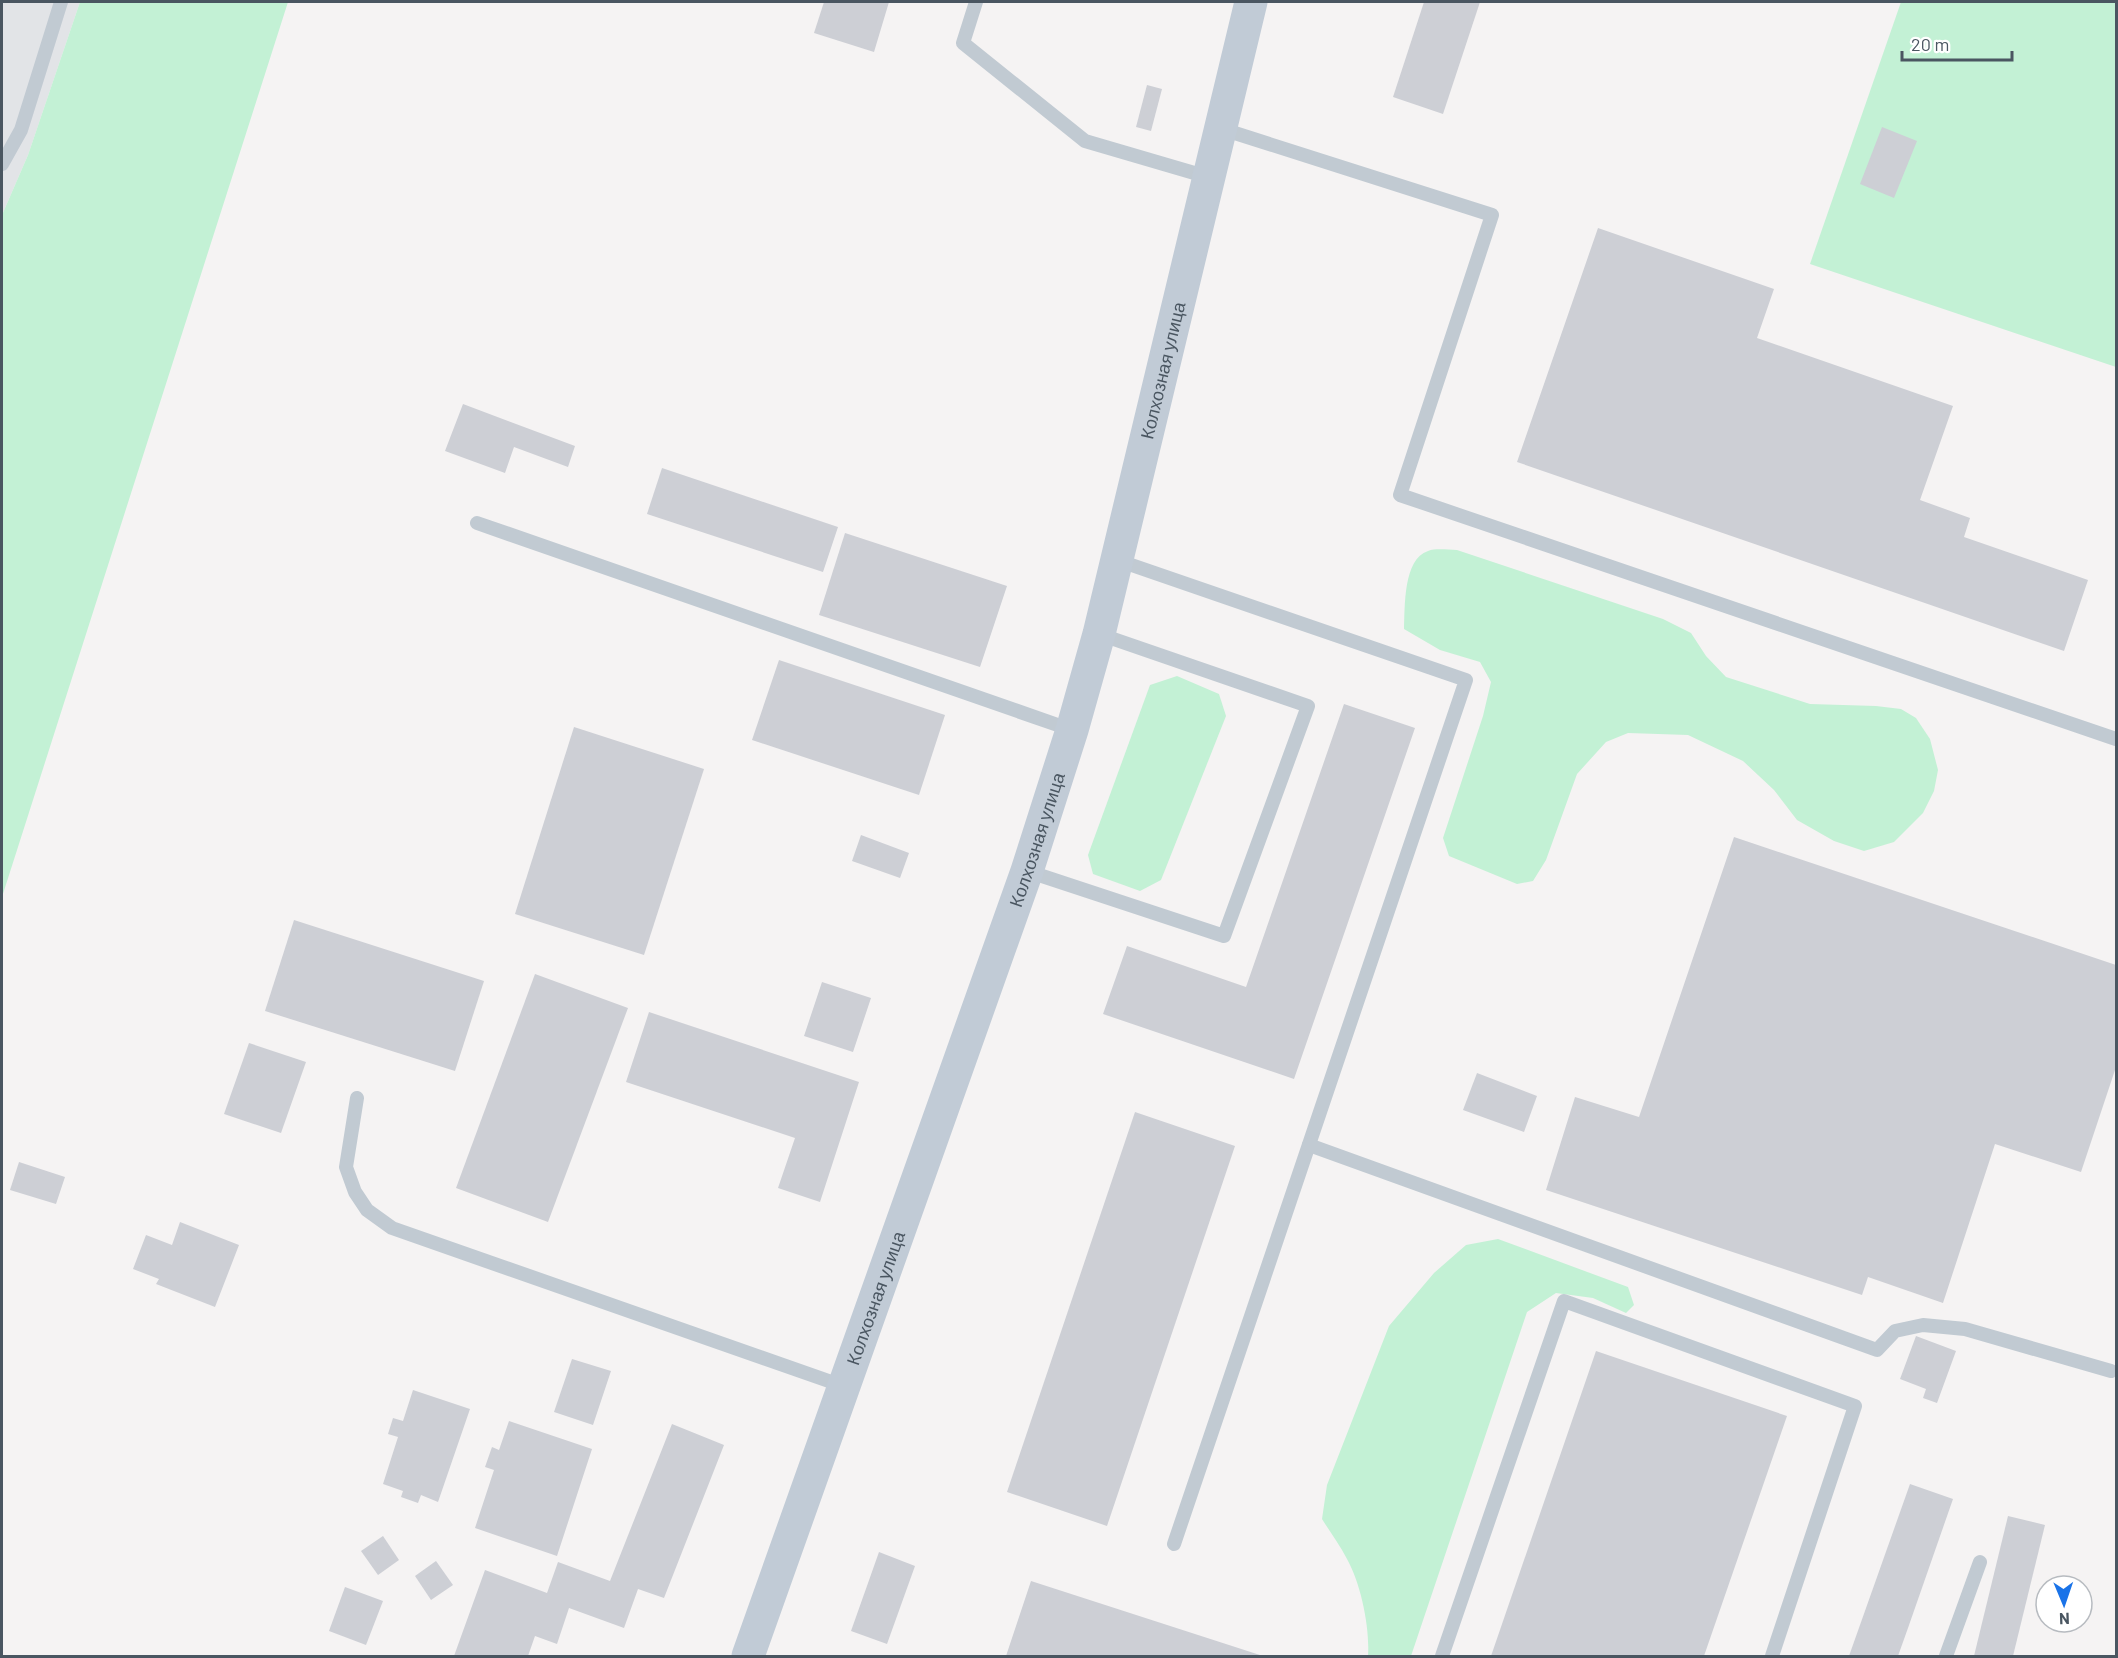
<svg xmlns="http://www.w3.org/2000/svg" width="2118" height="1658" viewBox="0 0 2118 1658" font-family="Barlow,sans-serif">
<rect width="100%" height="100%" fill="#f5f3f3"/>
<polygon fill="#e2e4e7" points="2,2 80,2 28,155 2,215"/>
<g fill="#c3f1d5">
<polygon points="80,2 288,2 2,897 2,215 28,155"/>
<polygon points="1901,2 2116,2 2116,367 1810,264"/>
<path d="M1457,550l206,69 28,14 15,23 20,21 84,27 66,2 25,3 15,9 14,21 8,31 -4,21 -11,22 -29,29 -30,9 -30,-10 -37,-21 -23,-30 -31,-29 -55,-26 -60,-2 -22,9 -29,32 -31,86 -13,21 -16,3 -68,-28 -6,-18 40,-122 8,-34 -11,-20 -40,-12 -36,-21c1,-22 -1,-70 24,-78 8,-3 20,-1 29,-1z"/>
<polygon points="1177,676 1219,694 1226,716 1161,880 1140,891 1093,874 1088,855 1150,685"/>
<path d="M1498,1239l130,48 6,18 -8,8 -33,-15 -37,-5 -29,19 -116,344h-43c2,-28 -7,-72 -21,-97 -7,-14 -17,-27 -25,-40l5,-34 62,-159 45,-53 32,-28z"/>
</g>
<g fill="#cdcfd5">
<polygon points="824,2 889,2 874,52 814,33"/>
<polygon points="1424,2 1480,2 1443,114 1393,97"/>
<polygon points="1147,85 1162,89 1151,131 1136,127"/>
<polygon points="1882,127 1917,141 1894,198 1860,184"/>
<polygon points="1598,228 1774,289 1757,338 1953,406 1920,500 1970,518 1964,537 2088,580 2064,651 1517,462"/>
<polygon points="463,404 575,446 568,467 514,447 505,473 445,451"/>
<polygon points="662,468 838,527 823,572 647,514"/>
<polygon points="845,533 1007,586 980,667 819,615"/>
<polygon points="779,660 945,715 919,795 752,740"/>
<polygon points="1344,704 1415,728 1294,1079 1103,1014 1127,946 1246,987"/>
<polygon points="574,727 704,769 644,955 515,914"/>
<polygon points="861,835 909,853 900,878 852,861"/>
<polygon points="1734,837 2116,965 2116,1067 2081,1172 1995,1144 1943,1303 1868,1277 1862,1295 1546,1190 1575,1097 1639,1117"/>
<polygon points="294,920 484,981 455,1071 265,1011"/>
<polygon points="535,974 628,1008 548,1222 456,1188"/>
<polygon points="822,982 871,998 853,1052 804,1036"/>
<polygon points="649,1012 859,1082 820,1202 778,1188 795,1138 626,1082"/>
<polygon points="249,1043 306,1062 281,1133 224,1114"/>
<polygon points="1477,1073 1537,1096 1524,1132 1463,1110"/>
<polygon points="1135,1112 1235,1146 1107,1526 1007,1492"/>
<polygon points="19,1162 65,1177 56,1204 10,1190"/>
<polygon points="180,1222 239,1245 215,1307 156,1284 159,1279 133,1269 146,1235 172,1245"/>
<polygon points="1916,1336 1956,1351 1937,1403 1923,1398 1926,1389 1900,1379"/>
<polygon points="1596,1351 1787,1416 1704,1656 1491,1656"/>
<polygon points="572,1359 611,1371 593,1425 554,1412"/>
<polygon points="413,1390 470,1409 438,1502 421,1495 418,1503 401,1497 403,1491 383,1484 398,1437 388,1434 393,1418 403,1421"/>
<polygon points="509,1421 592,1449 557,1556 475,1528 494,1470 485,1467 492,1447 499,1450"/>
<polygon points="672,1424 724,1445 664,1598 638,1589 624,1628 569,1608 557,1644 535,1636 528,1656 454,1656 485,1570 547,1593 558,1562 610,1581"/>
<polygon points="1910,1484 1953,1499 1908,1628 1898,1656 1849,1656"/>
<polygon points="2008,1516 2045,1525 2013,1656 1974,1656"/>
<polygon points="383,1536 399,1560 378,1575 361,1551"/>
<polygon points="879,1552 915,1566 887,1644 851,1631"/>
<polygon points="436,1561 453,1585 431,1600 415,1576"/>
<polygon points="1031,1581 1263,1656 1006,1656"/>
<polygon points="345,1587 383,1601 366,1645 329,1631"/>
</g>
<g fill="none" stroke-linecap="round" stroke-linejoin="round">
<g stroke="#c1cad2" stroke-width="14">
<polyline points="976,2 963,43 1085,141 1208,177"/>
<polyline points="1219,128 1492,215 1400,495 2116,739"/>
<polyline points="2,164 21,130 61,2"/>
<polyline points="477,523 1072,730"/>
<polyline points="1117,560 1466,680 1174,1544"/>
<polyline points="1027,871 1224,936 1308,706 1099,634"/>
<polyline points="357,1098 346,1167 355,1192 367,1210 392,1228 843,1386"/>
<polyline points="1309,1145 1877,1350 1895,1331 1923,1325 1965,1329 2111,1371"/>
<polyline points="1442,1656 1564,1301 1855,1406 1772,1656"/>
<polyline points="1946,1656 1980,1562"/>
</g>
<path stroke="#c1cbd6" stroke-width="33" id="s1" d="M748,1656l279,-785 45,-141 27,-96 152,-632"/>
</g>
<g text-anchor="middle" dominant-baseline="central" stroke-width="4.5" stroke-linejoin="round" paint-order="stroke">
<g font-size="18" fill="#4a5661" stroke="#fff">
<text stroke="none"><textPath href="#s1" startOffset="1352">Колхозная улица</textPath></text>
<text stroke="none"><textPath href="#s1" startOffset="866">Колхозная улица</textPath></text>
<text stroke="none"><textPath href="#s1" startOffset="380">Колхозная улица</textPath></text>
</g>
</g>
<rect width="2118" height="1658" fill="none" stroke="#4a5661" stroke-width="6"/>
<g transform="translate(2064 1604) rotate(178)"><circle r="28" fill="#ffffff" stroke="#b7bbc0" stroke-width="1.5"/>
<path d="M0-4.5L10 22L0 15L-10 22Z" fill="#1a73e8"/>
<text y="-9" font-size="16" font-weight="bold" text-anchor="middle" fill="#4a5661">N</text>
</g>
<path d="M1902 51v9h110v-9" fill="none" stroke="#4a5661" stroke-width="3"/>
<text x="1911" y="51" font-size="18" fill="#4a5661" stroke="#ffffff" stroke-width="4.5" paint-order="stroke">20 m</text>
</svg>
